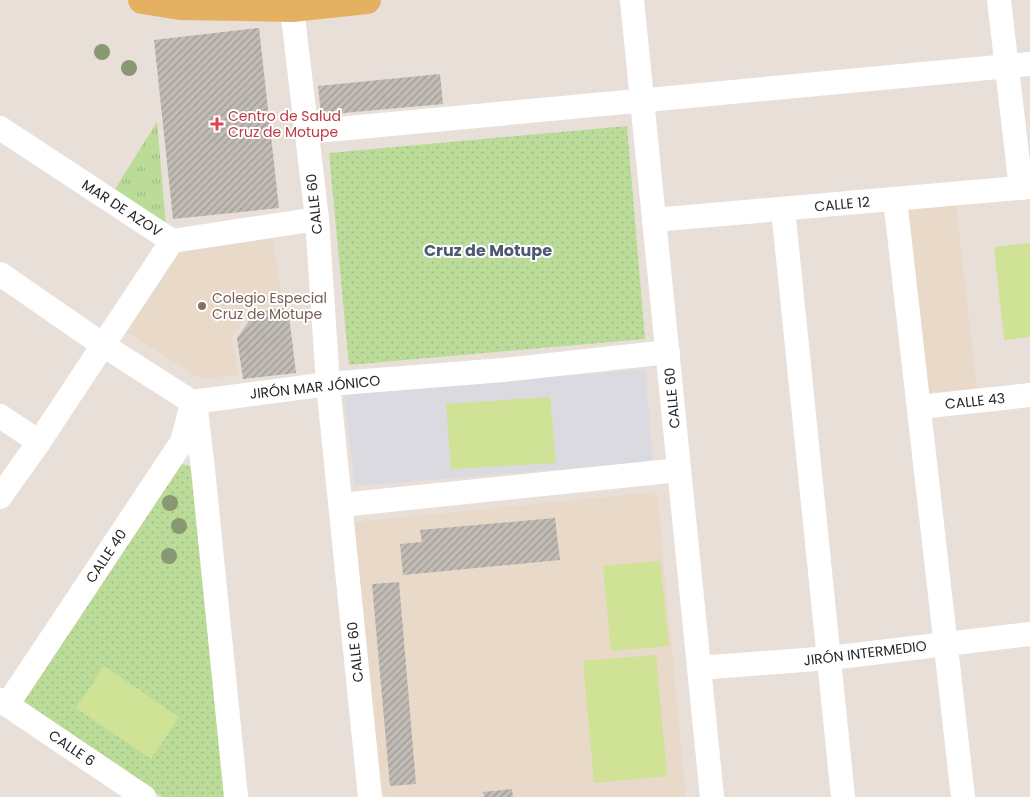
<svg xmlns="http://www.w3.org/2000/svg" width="1030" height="797" viewBox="0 0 1030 797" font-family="Poppins,sans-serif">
<defs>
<pattern id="grass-tufts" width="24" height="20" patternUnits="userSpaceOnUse" patternTransform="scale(1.25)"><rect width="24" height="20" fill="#bbdc99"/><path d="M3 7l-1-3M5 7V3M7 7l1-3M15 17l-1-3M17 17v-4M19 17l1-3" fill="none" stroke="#a1bd84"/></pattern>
<pattern id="park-dots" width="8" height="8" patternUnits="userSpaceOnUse" patternTransform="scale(1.25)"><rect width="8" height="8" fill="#bbdc99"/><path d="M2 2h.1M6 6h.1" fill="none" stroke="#a1bd84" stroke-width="1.8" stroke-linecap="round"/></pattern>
<pattern id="building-hatch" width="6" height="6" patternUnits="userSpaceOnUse" patternTransform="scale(1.25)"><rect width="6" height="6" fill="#c1bbb5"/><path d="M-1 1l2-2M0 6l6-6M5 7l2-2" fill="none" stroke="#9d9893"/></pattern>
</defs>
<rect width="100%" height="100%" fill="#e9dfd9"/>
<polygon fill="#dbdae1" points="645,369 653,462 355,486 344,395"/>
<g fill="#e9d9c9">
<polygon points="956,205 977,388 928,393 907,211"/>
<polygon points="272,235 283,305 253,308 232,337 238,375 201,379 122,329 174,246"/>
<polygon points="657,492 686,797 388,797 380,792 354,522"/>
</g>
<polygon fill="url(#grass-tufts)" points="157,122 166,226 115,189"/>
<g fill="url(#park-dots)">
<polygon points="627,126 645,339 349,365 329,153"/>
<polygon points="176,463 203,469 236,797 162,797 20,702"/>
</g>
<g fill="#cfe295">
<polygon points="1030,243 1030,337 1004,340 994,247"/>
<polygon points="550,397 556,463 451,469 446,404"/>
<polygon points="660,561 669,646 611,651 603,566"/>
<polygon points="656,655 667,776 594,783 583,661"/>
<polygon points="104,666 179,717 151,759 76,708"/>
</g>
<g fill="url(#building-hatch)">
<polygon points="259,28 279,208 173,219 154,40"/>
<polygon points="440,74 443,104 321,115 318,86"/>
<polygon points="288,307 296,373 243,379 237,338 255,313"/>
<polygon points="555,518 560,560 403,575 400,544 422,542 420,530"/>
<polygon points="399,582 416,784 390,786 372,584"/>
<polygon points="512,789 513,797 484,797 483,792"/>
</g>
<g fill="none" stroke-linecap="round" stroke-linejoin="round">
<g stroke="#fff" stroke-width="24">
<polyline points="291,0 317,219 328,384 370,797"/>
<polyline points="632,0 712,797"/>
<polyline points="999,0 1021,188"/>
<polyline points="0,128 172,241 317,219"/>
<polyline points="306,132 1030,64"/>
<polyline points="895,199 963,797"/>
<polyline points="783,209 843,797"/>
<polyline points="654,220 1030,187"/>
<polyline points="0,274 103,345 192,402 328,384 503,370 668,352"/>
<polyline points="195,402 203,469 236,797"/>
<polyline points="920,407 1030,395"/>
<polyline points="0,416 39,442"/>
<polyline points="0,497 39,442 172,241"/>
<polyline points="341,505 679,470"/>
<polyline points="699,668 830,658 1030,634"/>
<polyline points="0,700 144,797"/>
<polyline points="7,705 182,442 191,408"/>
</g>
<polyline stroke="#e4b062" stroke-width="28" points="142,0 180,6 292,8 367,0"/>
</g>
<g fill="#879872">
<circle cx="102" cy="52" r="8"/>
<circle cx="129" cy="68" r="8"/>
<circle cx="170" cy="503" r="8"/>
<circle cx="179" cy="526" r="8"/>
<circle cx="169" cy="556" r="8"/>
</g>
<path fill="#e0444e" stroke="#fff" stroke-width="2" d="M214.5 116.5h5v5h5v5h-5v5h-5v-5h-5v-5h5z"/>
<circle fill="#8d6e63" stroke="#fff" stroke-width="2" cx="202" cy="306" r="5"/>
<g text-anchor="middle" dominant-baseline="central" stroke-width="4" stroke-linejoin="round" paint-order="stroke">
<g font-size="14" fill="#be3a42" stroke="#fff" text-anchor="start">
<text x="228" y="116">Centro de Salud<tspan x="228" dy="16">Cruz de Motupe</tspan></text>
</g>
<g font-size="14" fill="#272727" stroke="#fff">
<text transform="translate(314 204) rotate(-96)">CALLE 60</text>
<text transform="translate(842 204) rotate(-5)">CALLE 12</text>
<text transform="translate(122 208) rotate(33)">MAR DE AZOV</text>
<text transform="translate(315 387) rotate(-6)">JIRÓN MAR JÓNICO</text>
<text transform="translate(672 398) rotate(-95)">CALLE 60</text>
<text transform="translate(975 401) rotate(-6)">CALLE 43</text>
<text transform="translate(106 556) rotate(-56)">CALLE 40</text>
<text transform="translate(355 652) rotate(-96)">CALLE 60</text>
<text transform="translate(865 653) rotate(-7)">JIRÓN INTERMEDIO</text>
<text transform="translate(72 748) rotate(34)">CALLE 6</text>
</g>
<g font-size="14" fill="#785e54" stroke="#fff" text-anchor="start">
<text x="212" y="298">Colegio Especial<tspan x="212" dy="16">Cruz de Motupe</tspan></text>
</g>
<g font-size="16" font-weight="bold" fill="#4b5973" stroke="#fff">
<text x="488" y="250">Cruz de Motupe</text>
</g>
</g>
</svg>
